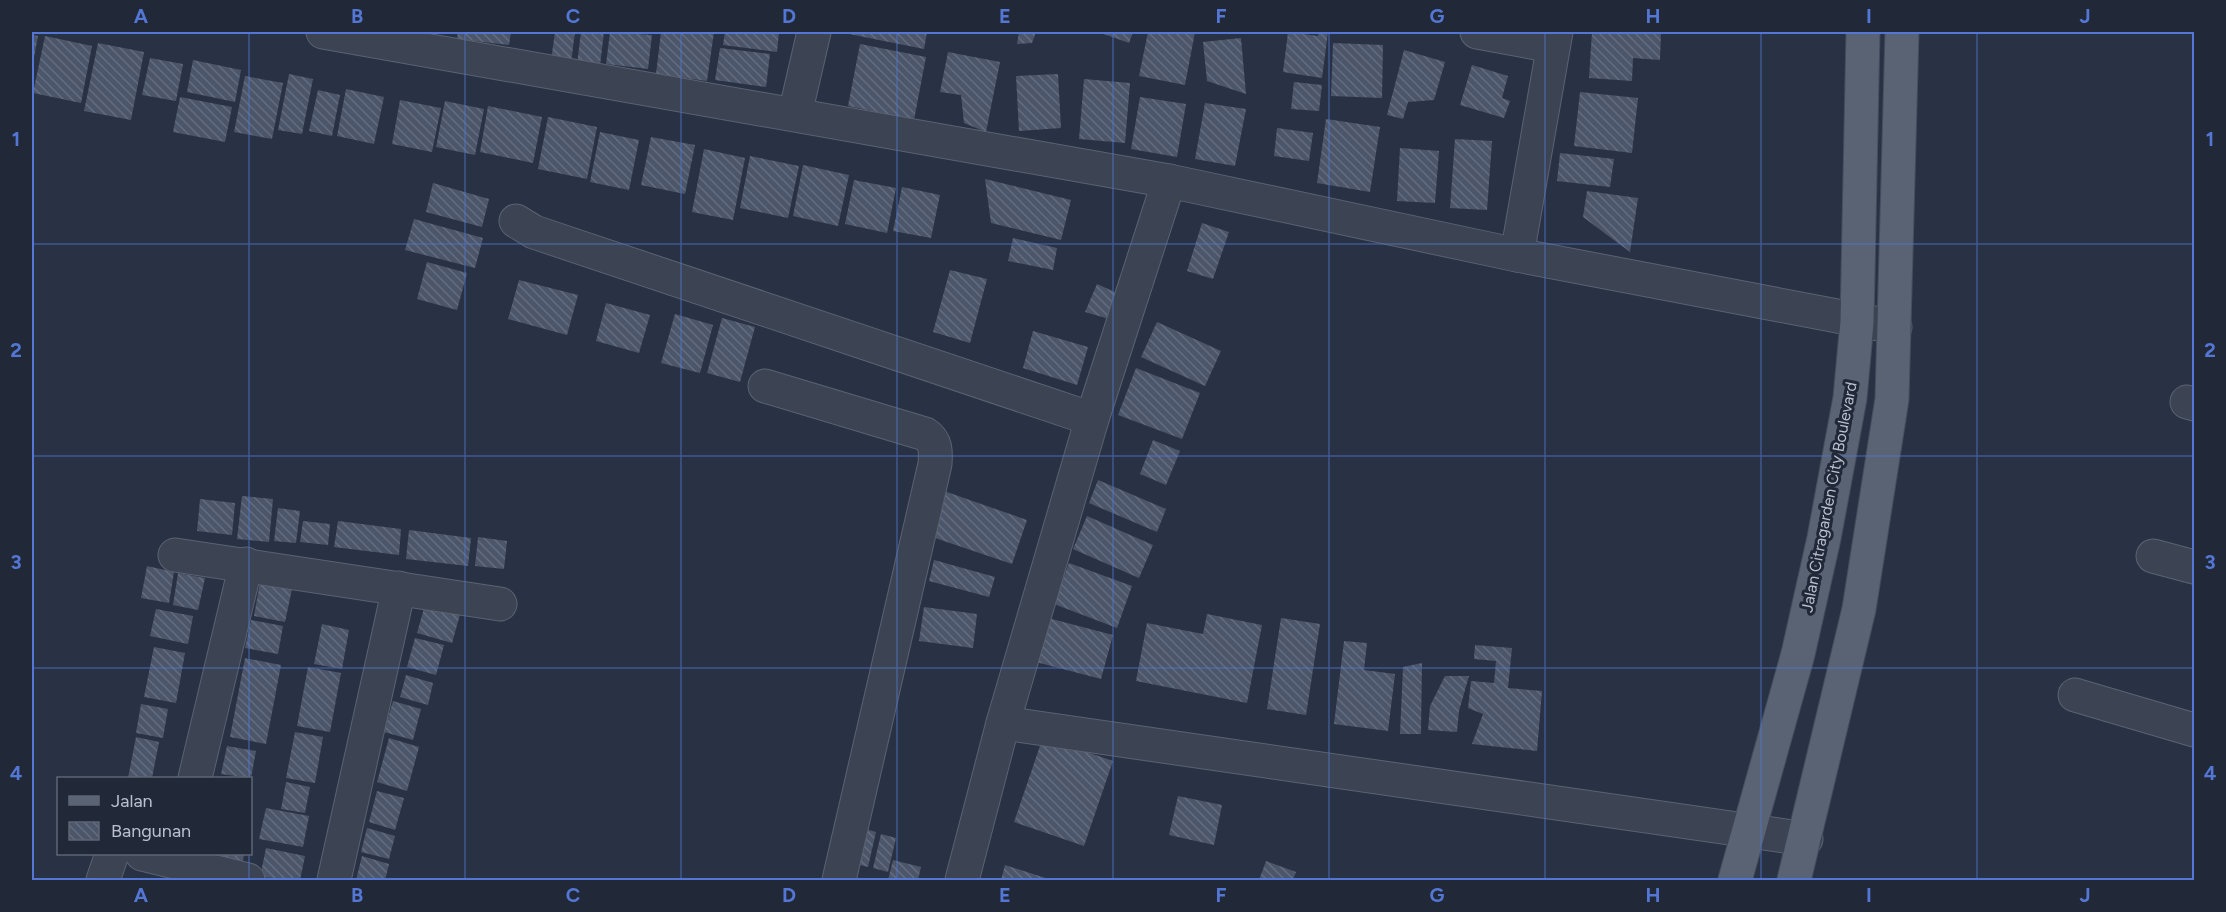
<svg xmlns="http://www.w3.org/2000/svg" width="2226" height="912" viewBox="0 0 2226 912" font-family="Figtree,sans-serif">
<defs>
<pattern id="building-back-hatch" width="6" height="6" patternUnits="userSpaceOnUse" patternTransform="scale(1.5)"><rect width="6" height="6" fill="#4c566a"/><path d="M-1 5l2 2M0 0l6 6M5-1l2 2" fill="none" stroke="#646c7e"/></pattern>
</defs>
<rect width="100%" height="100%" fill="#283244"/>
<g fill="url(#building-back-hatch)">
<polygon points="458,32 511,32 509,45 457,39"/>
<polygon points="555,32 575,32 571,63 551,60"/>
<polygon points="581,32 604,32 599,74 576,72"/>
<polygon points="610,32 652,35 648,69 606,64"/>
<polygon points="661,32 714,32 707,81 656,74"/>
<polygon points="725,32 779,32 777,52 723,45"/>
<polygon points="849,32 927,32 924,49 849,34"/>
<polygon points="1019,32 1036,32 1032,43 1017,44"/>
<polygon points="1098,32 1133,32 1129,43"/>
<polygon points="1148,32 1195,32 1185,85 1139,76"/>
<polygon points="1288,32 1318,36 1318,32 1328,32 1322,78 1283,72"/>
<polygon points="1592,32 1661,32 1660,60 1633,58 1632,81 1589,78"/>
<polygon points="32,35 38,36 33,63 32,63"/>
<polygon points="45,36 92,46 81,103 33,93"/>
<polygon points="1241,38 1246,94 1207,81 1203,42"/>
<polygon points="98,43 144,52 131,120 84,111"/>
<polygon points="1333,43 1383,45 1382,98 1331,96"/>
<polygon points="860,44 926,57 914,120 848,106"/>
<polygon points="720,48 770,54 766,87 715,80"/>
<polygon points="1404,50 1445,62 1434,100 1408,102 1403,119 1387,115"/>
<polygon points="948,52 1000,62 986,132 964,123 961,95 940,92"/>
<polygon points="150,58 183,64 176,101 142,95"/>
<polygon points="193,60 241,70 235,102 187,92"/>
<polygon points="1472,65 1508,76 1502,98 1510,101 1504,118 1460,105"/>
<polygon points="289,74 313,79 302,134 278,130"/>
<polygon points="1058,74 1061,128 1019,131 1016,76"/>
<polygon points="245,76 283,83 272,139 234,132"/>
<polygon points="1084,79 1130,83 1125,143 1079,139"/>
<polygon points="1294,82 1322,85 1319,111 1291,109"/>
<polygon points="346,89 384,97 374,144 337,136"/>
<polygon points="318,90 340,95 332,136 309,131"/>
<polygon points="1580,92 1638,98 1632,153 1574,146"/>
<polygon points="180,97 232,107 225,142 173,132"/>
<polygon points="1140,97 1186,104 1177,157 1131,149"/>
<polygon points="400,100 441,108 432,152 392,144"/>
<polygon points="445,101 484,109 475,155 436,147"/>
<polygon points="1205,103 1246,109 1235,166 1195,159"/>
<polygon points="488,106 542,117 533,163 480,152"/>
<polygon points="548,117 597,127 587,179 538,169"/>
<polygon points="1326,119 1380,127 1370,192 1317,183"/>
<polygon points="1277,128 1313,133 1309,161 1274,156"/>
<polygon points="600,132 639,140 629,190 590,182"/>
<polygon points="651,137 695,145 685,194 641,185"/>
<polygon points="1455,139 1492,141 1487,210 1450,208"/>
<polygon points="1400,148 1439,151 1435,203 1397,201"/>
<polygon points="704,149 745,158 733,220 692,212"/>
<polygon points="1560,153 1614,159 1610,187 1557,181"/>
<polygon points="750,156 799,166 788,218 740,208"/>
<polygon points="803,165 849,175 838,226 793,216"/>
<polygon points="985,179 1071,200 1061,240 991,223"/>
<polygon points="854,180 896,188 887,233 845,224"/>
<polygon points="433,183 489,199 482,227 426,212"/>
<polygon points="902,187 940,195 931,238 893,231"/>
<polygon points="1587,191 1638,198 1630,252 1583,217"/>
<polygon points="414,219 483,238 475,268 405,250"/>
<polygon points="1202,223 1229,232 1213,279 1187,271"/>
<polygon points="1013,238 1057,248 1053,270 1008,261"/>
<polygon points="427,262 467,273 457,310 417,299"/>
<polygon points="950,270 987,279 970,343 933,332"/>
<polygon points="519,280 578,295 567,335 508,319"/>
<polygon points="1097,284 1117,293 1109,319 1085,312"/>
<polygon points="606,303 650,315 639,353 596,341"/>
<polygon points="675,314 713,325 700,373 661,363"/>
<polygon points="722,318 755,327 740,382 707,373"/>
<polygon points="1157,322 1221,351 1205,386 1141,357"/>
<polygon points="1033,331 1088,347 1077,385 1023,368"/>
<polygon points="1136,368 1200,393 1182,439 1118,415"/>
<polygon points="1153,440 1180,451 1166,485 1140,474"/>
<polygon points="1098,480 1166,509 1157,532 1089,503"/>
<polygon points="944,491 1027,520 1012,564 929,536"/>
<polygon points="242,496 273,499 269,542 237,539"/>
<polygon points="200,499 235,503 232,535 197,531"/>
<polygon points="278,508 300,511 296,543 274,541"/>
<polygon points="1087,516 1153,545 1139,578 1073,549"/>
<polygon points="303,521 330,524 328,545 300,542"/>
<polygon points="338,521 401,529 399,555 334,547"/>
<polygon points="409,530 471,538 468,566 406,559"/>
<polygon points="478,537 507,541 504,569 475,566"/>
<polygon points="934,560 995,577 989,597 929,581"/>
<polygon points="1069,563 1132,586 1117,628 1054,604"/>
<polygon points="147,566 174,572 169,603 141,598"/>
<polygon points="178,573 205,578 198,610 173,605"/>
<polygon points="260,582 292,589 285,622 254,616"/>
<polygon points="426,601 461,611 452,643 417,633"/>
<polygon points="924,607 977,614 973,648 919,641"/>
<polygon points="156,609 193,616 188,644 150,636"/>
<polygon points="1207,614 1262,625 1247,703 1136,681 1147,623 1203,634"/>
<polygon points="1048,618 1113,635 1101,679 1036,662"/>
<polygon points="1281,618 1320,624 1306,715 1267,709"/>
<polygon points="251,620 283,626 278,654 245,648"/>
<polygon points="322,624 349,630 342,669 314,664"/>
<polygon points="415,638 444,645 436,675 407,667"/>
<polygon points="1344,641 1367,643 1364,670 1395,674 1388,731 1334,724"/>
<polygon points="1475,645 1512,648 1508,688 1542,691 1537,751 1472,744 1483,714 1468,708 1471,681 1494,683 1496,661 1474,659"/>
<polygon points="154,647 185,653 176,703 144,697"/>
<polygon points="245,658 281,665 266,744 230,737"/>
<polygon points="1422,663 1421,734 1400,734 1403,667"/>
<polygon points="308,667 341,673 330,732 297,726"/>
<polygon points="406,675 433,683 428,705 400,697"/>
<polygon points="1445,676 1469,676 1459,711 1457,732 1428,730 1430,706"/>
<polygon points="393,701 421,709 413,740 384,732"/>
<polygon points="141,704 168,709 163,738 136,733"/>
<polygon points="295,732 323,737 315,783 286,778"/>
<polygon points="136,737 159,742 152,778 128,778"/>
<polygon points="1043,737 1113,761 1084,846 1014,822"/>
<polygon points="389,738 419,747 407,791 377,782"/>
<polygon points="227,746 256,751 251,778 221,774"/>
<polygon points="286,782 310,787 305,813 281,809"/>
<polygon points="377,791 404,798 395,830 369,822"/>
<polygon points="1178,796 1222,805 1214,845 1169,835"/>
<polygon points="266,808 309,816 303,847 259,839"/>
<polygon points="858,827 876,832 868,867 849,862"/>
<polygon points="367,828 395,836 389,859 361,852"/>
<polygon points="881,834 896,838 888,872 873,868"/>
<polygon points="266,848 305,856 300,880 260,877"/>
<polygon points="208,854 244,854 243,861"/>
<polygon points="362,856 389,864 385,880 356,880"/>
<polygon points="893,860 921,867 918,880 888,880"/>
<polygon points="1266,861 1296,872 1293,880 1259,880"/>
<polygon points="1005,865 1052,880 1001,880"/>
</g>
<g fill="none" stroke-linecap="round" stroke-linejoin="round">
<g stroke="#5b6271" stroke-width="35">
<g id="minor">
<polyline points="323,32 1169,181 1517,255 1895,327"/>
<polyline points="1477,32 1553,46"/>
<polyline points="795,114 814,32"/>
<polyline points="516,221 534,232 1092,419"/>
<polyline points="1517,255 1556,32"/>
<path d="M765,386l160,48c11,7 11,17 10,30l-96,416"/>
<polyline points="2187,402 2194,404"/>
<polyline points="175,555 500,604"/>
<polyline points="2153,556 2194,567"/>
<polyline points="2075,695 2194,730"/>
<polyline points="1003,723 1092,419 1169,181"/>
<polyline points="195,778 246,564"/>
<polyline points="142,854 248,880"/>
<polyline points="103,880 112,854"/>
<polyline points="334,880 399,588"/>
<polyline points="962,880 1003,723 1806,839"/>
</g>
</g>
<g stroke="#464d5d" stroke-width="35">
<g id="major">
<polyline points="1735,880 1798,654 1824,538 1850,398 1857,322 1863,32"/>
<polyline points="1794,880 1859,609 1892,399 1902,32"/>
</g>
</g>
<use href="#minor" stroke="#3c4453" stroke-width="33"/>
<use href="#major" stroke="#5a6373" stroke-width="33"/>
</g>
<path fill="none" stroke="#5476d4" stroke-width="1.5" stroke-opacity="0.55" d="M249,32v746M465,32v848M681,32v848M897,32v848M1113,32v848M1329,32v848M1545,32v848M1761,32v848M1977,32v848M32,244h2162M32,456h2162M32,668h2162M249,854v26"/>
<g text-anchor="middle" dominant-baseline="central" stroke-width="6" stroke-linejoin="round" paint-order="stroke">
<g font-size="16" fill="#bac0cd" stroke="#212939">
<text transform="translate(1829 497) rotate(-79)">Jalan Citragarden City Boulevard</text>
</g>
</g>
<rect width="2226" height="912" fill="none" stroke="#212939" stroke-width="66"/>
<rect x="57" y="777" width="195" height="78" fill="#212939" stroke="#5e6574" stroke-width="1.5"/>
<rect x="69" y="796" width="30" height="9" fill="#5a6373" stroke="#5e6574" stroke-width="1.5"/>
<text x="111" y="807" font-size="18" fill="#bac0cd">Jalan</text>
<rect x="69" y="822" width="30" height="18" fill="url(#building-back-hatch)" stroke="#5e6574" stroke-width="1.5"/>
<text x="111" y="837" font-size="18" fill="#bac0cd">Bangunan</text>
<rect x="33" y="33" width="2160" height="846" fill="none" stroke="#5476d4" stroke-width="2"/>
<g font-size="20" text-anchor="middle" font-weight="bold" fill="#5476d4">
<text x="141" y="23">A</text>
<text x="357" y="23">B</text>
<text x="573" y="23">C</text>
<text x="789" y="23">D</text>
<text x="1005" y="23">E</text>
<text x="1221" y="23">F</text>
<text x="1437" y="23">G</text>
<text x="1653" y="23">H</text>
<text x="1869" y="23">I</text>
<text x="2085" y="23">J</text>
<text x="16" y="146">1</text>
<text x="2210" y="146">1</text>
<text x="16" y="357">2</text>
<text x="2210" y="357">2</text>
<text x="16" y="569">3</text>
<text x="2210" y="569">3</text>
<text x="16" y="780">4</text>
<text x="2210" y="780">4</text>
<text x="141" y="902">A</text>
<text x="357" y="902">B</text>
<text x="573" y="902">C</text>
<text x="789" y="902">D</text>
<text x="1005" y="902">E</text>
<text x="1221" y="902">F</text>
<text x="1437" y="902">G</text>
<text x="1653" y="902">H</text>
<text x="1869" y="902">I</text>
<text x="2085" y="902">J</text>
</g>
</svg>
